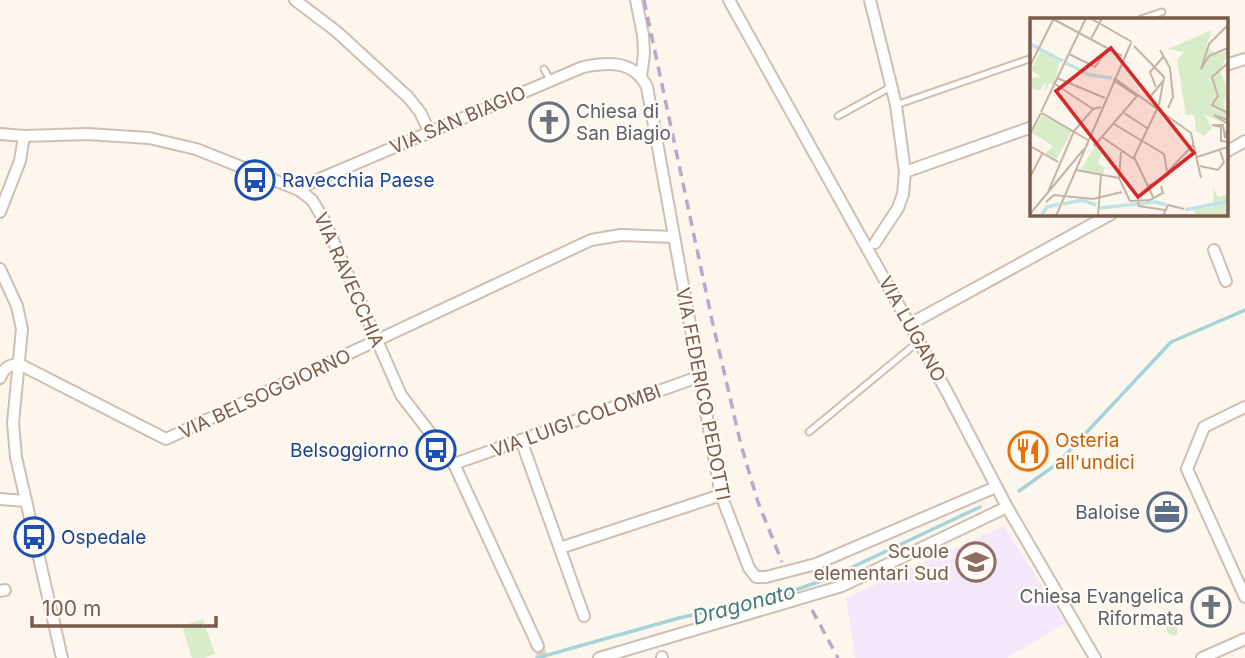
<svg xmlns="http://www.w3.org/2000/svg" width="1245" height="658" viewBox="0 0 1245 658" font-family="Inter,sans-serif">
<defs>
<pattern id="grass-dots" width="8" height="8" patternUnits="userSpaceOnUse" patternTransform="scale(1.75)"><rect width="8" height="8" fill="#d8ecc9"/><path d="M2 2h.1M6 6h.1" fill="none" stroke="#b4c2a5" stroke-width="1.8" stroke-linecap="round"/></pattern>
</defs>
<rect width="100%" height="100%" fill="#fdf6ec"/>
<polygon fill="#f3e8fa" points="1004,526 1066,623 1007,658 855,658 846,598"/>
<polygon fill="url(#grass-dots)" points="1171,612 1178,630 1177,634 1173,636 1168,633 1160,616"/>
<polygon fill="#d8ecc9" points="203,619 215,654 204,658 192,658 182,626"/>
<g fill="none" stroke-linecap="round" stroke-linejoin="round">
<g stroke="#a5d3da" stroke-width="3.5">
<polyline points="1019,491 1057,464 1171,342 1245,310"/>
<polyline points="537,658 679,618 781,595 827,579 980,507"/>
</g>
<polyline stroke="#dcd0c4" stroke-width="10" stroke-dasharray="10 5" stroke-linecap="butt" points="538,646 543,658"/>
<g stroke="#d1beb0" stroke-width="9">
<g id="service">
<polyline points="1141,19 1162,12"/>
<polyline points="544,69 551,81"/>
<polyline points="896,105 1032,58"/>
<polyline points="838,116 891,87"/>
<polyline points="809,432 919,341"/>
</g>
</g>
<g stroke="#d1beb0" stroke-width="14">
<g id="minor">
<polyline points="295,0 336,31 408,97 420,112 430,133"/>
<polyline points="636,0 643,35 644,54 641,77"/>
<polyline points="729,0 947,392 1007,507 1095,658"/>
<polyline points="870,0 896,105 905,172 903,194 898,208 875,243"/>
<polyline points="1226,65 1245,59"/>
<polyline points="0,134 24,136 87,134 149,138 196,149 299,190 312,200 324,220 401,395 454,464 538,646"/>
<polyline points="1226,152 1245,141"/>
<polyline points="905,172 1032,127"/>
<path d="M299,190l11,-7 273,-116c25,-5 51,-7 64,20l74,408 28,73 7,9h10l50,-13 180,-77"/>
<polyline points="0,212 20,161 24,136"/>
<polyline points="1214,250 1226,281"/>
<polyline points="0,269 17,306 22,329 13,423 16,457 62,658"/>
<polyline points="910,324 1111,214"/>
<polyline points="19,364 166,439 591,240 621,235 673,237"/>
<path d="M0,378c4,-10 8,-13 19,-14"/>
<polyline points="1245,407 1204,427 1187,469 1245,597"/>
<polyline points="521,440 584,616"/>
<polyline points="454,464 698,377"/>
<polyline points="0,499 26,501"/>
<polyline points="560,548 721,495"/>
<polyline points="0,591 5,590"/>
<polyline points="662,657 662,658"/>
<polyline points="599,658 842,586 1007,507"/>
<polyline points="1202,658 1245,639"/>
</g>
</g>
<use href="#service" stroke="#fff" stroke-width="5"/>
<use href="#minor" stroke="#fff" stroke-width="10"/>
<g stroke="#b9a8c9" stroke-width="3.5" stroke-dasharray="10 7" stroke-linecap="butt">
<polyline points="644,0 712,320 741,445 758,502 782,562"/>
<polyline points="812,610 838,658"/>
</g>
</g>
<defs>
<g id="church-ring" transform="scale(2.0125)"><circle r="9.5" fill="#fffaf3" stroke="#6b7280" stroke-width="1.5"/><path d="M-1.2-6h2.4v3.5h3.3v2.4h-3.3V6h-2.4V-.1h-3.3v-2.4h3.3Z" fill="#6b7280"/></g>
<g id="bus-ring" transform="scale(2.0125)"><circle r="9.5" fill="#fffaf3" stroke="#1a4fb4" stroke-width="1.5"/><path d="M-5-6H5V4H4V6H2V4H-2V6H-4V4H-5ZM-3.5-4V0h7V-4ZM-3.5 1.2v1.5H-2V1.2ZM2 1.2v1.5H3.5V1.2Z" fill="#1a4fb4"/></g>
<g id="restaurant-ring" transform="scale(2.0125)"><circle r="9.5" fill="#fffaf3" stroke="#e8710a" stroke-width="1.5"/><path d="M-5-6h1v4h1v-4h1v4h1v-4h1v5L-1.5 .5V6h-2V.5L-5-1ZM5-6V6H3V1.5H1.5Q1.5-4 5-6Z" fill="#e8710a"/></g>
<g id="office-ring" transform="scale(2.0125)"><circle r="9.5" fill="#fffaf3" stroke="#5c6f8a" stroke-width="1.5"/><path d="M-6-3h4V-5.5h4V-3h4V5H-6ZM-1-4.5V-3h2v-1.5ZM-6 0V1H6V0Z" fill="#5c6f8a"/></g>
<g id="school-ring" transform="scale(2.0125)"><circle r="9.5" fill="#fffaf3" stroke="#8d6e63" stroke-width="1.5"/><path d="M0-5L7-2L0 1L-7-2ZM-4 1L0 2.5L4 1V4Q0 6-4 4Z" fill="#8d6e63"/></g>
</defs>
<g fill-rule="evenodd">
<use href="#church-ring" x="549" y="122"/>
<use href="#bus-ring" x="255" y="180"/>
<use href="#bus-ring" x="436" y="450"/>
<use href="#restaurant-ring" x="1028" y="451"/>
<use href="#office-ring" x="1167" y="512"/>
<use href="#bus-ring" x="34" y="537"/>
<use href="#school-ring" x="976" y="562"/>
<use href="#church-ring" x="1211" y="607"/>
</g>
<g text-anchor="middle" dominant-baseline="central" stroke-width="5" stroke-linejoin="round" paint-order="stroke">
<g font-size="19" fill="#5b616d" stroke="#fffaf3" text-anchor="start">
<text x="576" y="111">Chiesa di<tspan x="576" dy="22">San Biagio</tspan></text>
<text x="1184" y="596" text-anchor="end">Chiesa Evangelica<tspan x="1184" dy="22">Riformata</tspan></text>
</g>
<g font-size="19" fill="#7a5c4d" stroke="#fffaf3">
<text transform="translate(458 120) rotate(-23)">VIA SAN BIAGIO</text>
<text transform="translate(349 280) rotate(66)">VIA RAVECCHIA</text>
<text transform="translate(912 329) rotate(61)">VIA LUGANO</text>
<text transform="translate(265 394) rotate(-25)">VIA BELSOGGIORNO</text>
<text transform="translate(703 394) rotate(79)">VIA FEDERICO PEDOTTI</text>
<text transform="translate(576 421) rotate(-20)">VIA LUIGI COLOMBI</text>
</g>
<g font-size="19" fill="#164399" stroke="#fffaf3" text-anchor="start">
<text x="282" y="180">Ravecchia Paese</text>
<text x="409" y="450" text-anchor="end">Belsoggiorno</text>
<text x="61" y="537">Ospedale</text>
</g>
<g font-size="19" fill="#c56008" stroke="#fffaf3" text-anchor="start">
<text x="1055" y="440">Osteria<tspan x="1055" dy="22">all'undici</tspan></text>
</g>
<g font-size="19" fill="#4e5e75" stroke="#fffaf3" text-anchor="end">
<text x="1140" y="512">Baloise</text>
</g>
<g font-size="19" fill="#785e54" stroke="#fffaf3" text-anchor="end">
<text x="949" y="551">Scuole<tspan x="949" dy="22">elementari Sud</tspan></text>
</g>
<g font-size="21" font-style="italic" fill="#437c86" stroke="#fffaf3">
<text transform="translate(744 604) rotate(-15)">Dragonato</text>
</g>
</g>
<g transform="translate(1030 18)">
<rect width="198" height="198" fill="#fdf6ec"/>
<path d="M182,12l-6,17 12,7 10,-3 -8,20 6,15 2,-9 -4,28 4,20 -23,-10 7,13 -8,8 -8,-5 -2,-16h-8l-9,-55 7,-8 -16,-3zM183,169l5,10 10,-3v22h-31l-5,-7 22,-2z" fill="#d8ecc9"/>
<path d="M13,96l29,17 -16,29 -11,-6 8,-8 -21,-13z" fill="#d8ecc9"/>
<path d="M11,32l19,10 -6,25 -5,-2 -5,10 3,-12 -8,10 -9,-4 2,-9 9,-1 -10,-7zM66,127l6,5 -4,14 7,3 -2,7 -23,-4z" fill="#d8ecc9"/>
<path fill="none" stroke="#bfe3e8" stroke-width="3.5" d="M0,26l33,17M36,45l24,12 22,3M33,186l19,-4 14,5M70,190l56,-6 10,3M155,192l43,-9M11,198l6,-9 12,-3"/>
<path fill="none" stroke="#c5b3a7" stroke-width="2" d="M60,0l42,24M23,1l69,37M198,7l-19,19 -8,25 8,-13 19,-8M61,21l11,-21M104,28l30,31M130,32l10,18 3,29 -5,11M39,36l26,13 13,-19M198,45l-16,14 6,19 -6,9 16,8M0,48l24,-48M27,60l48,20M84,60l77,55 10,45M25,66l38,25M126,69l-6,-15 14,-16M120,79l14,-17M129,87l5,-28M11,94l45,-94M12,95l46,27M94,95l23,15M198,102l-14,-5 14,9M84,106l50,30 3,17M198,108l-3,12 -2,-13h-11l9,2v14l7,1M0,116l11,-21M72,119l32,22M0,128l28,16M64,128l43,-50 -24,-16M91,134l-2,26 11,23 20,-1 13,-7 -2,-7M167,139l31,-10M170,148l18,4 6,-8 -4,-11M46,152l43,8M0,159l12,-23M118,168l11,-5 35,-37M18,174l26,-61 19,-22 8,-2M123,179l-19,-40 23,-48M16,184l8,-7 39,4 29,-7M108,184l1,4 26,4M0,196l54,-65M26,198l75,-173M68,198l3,-41M133,198l5,-11 16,4"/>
<path fill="#d62828" fill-opacity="0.15" stroke="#d62828" stroke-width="3.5" d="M81,30l83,105 -56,44 -82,-106z"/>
<rect width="198" height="198" fill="none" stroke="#7a5c4d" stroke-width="3.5"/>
</g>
<path d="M32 616v10h184v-10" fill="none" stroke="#7a5c4d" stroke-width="3.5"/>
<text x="42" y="616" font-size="21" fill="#7a5c4d" stroke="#fffaf3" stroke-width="5" paint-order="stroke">100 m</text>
</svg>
